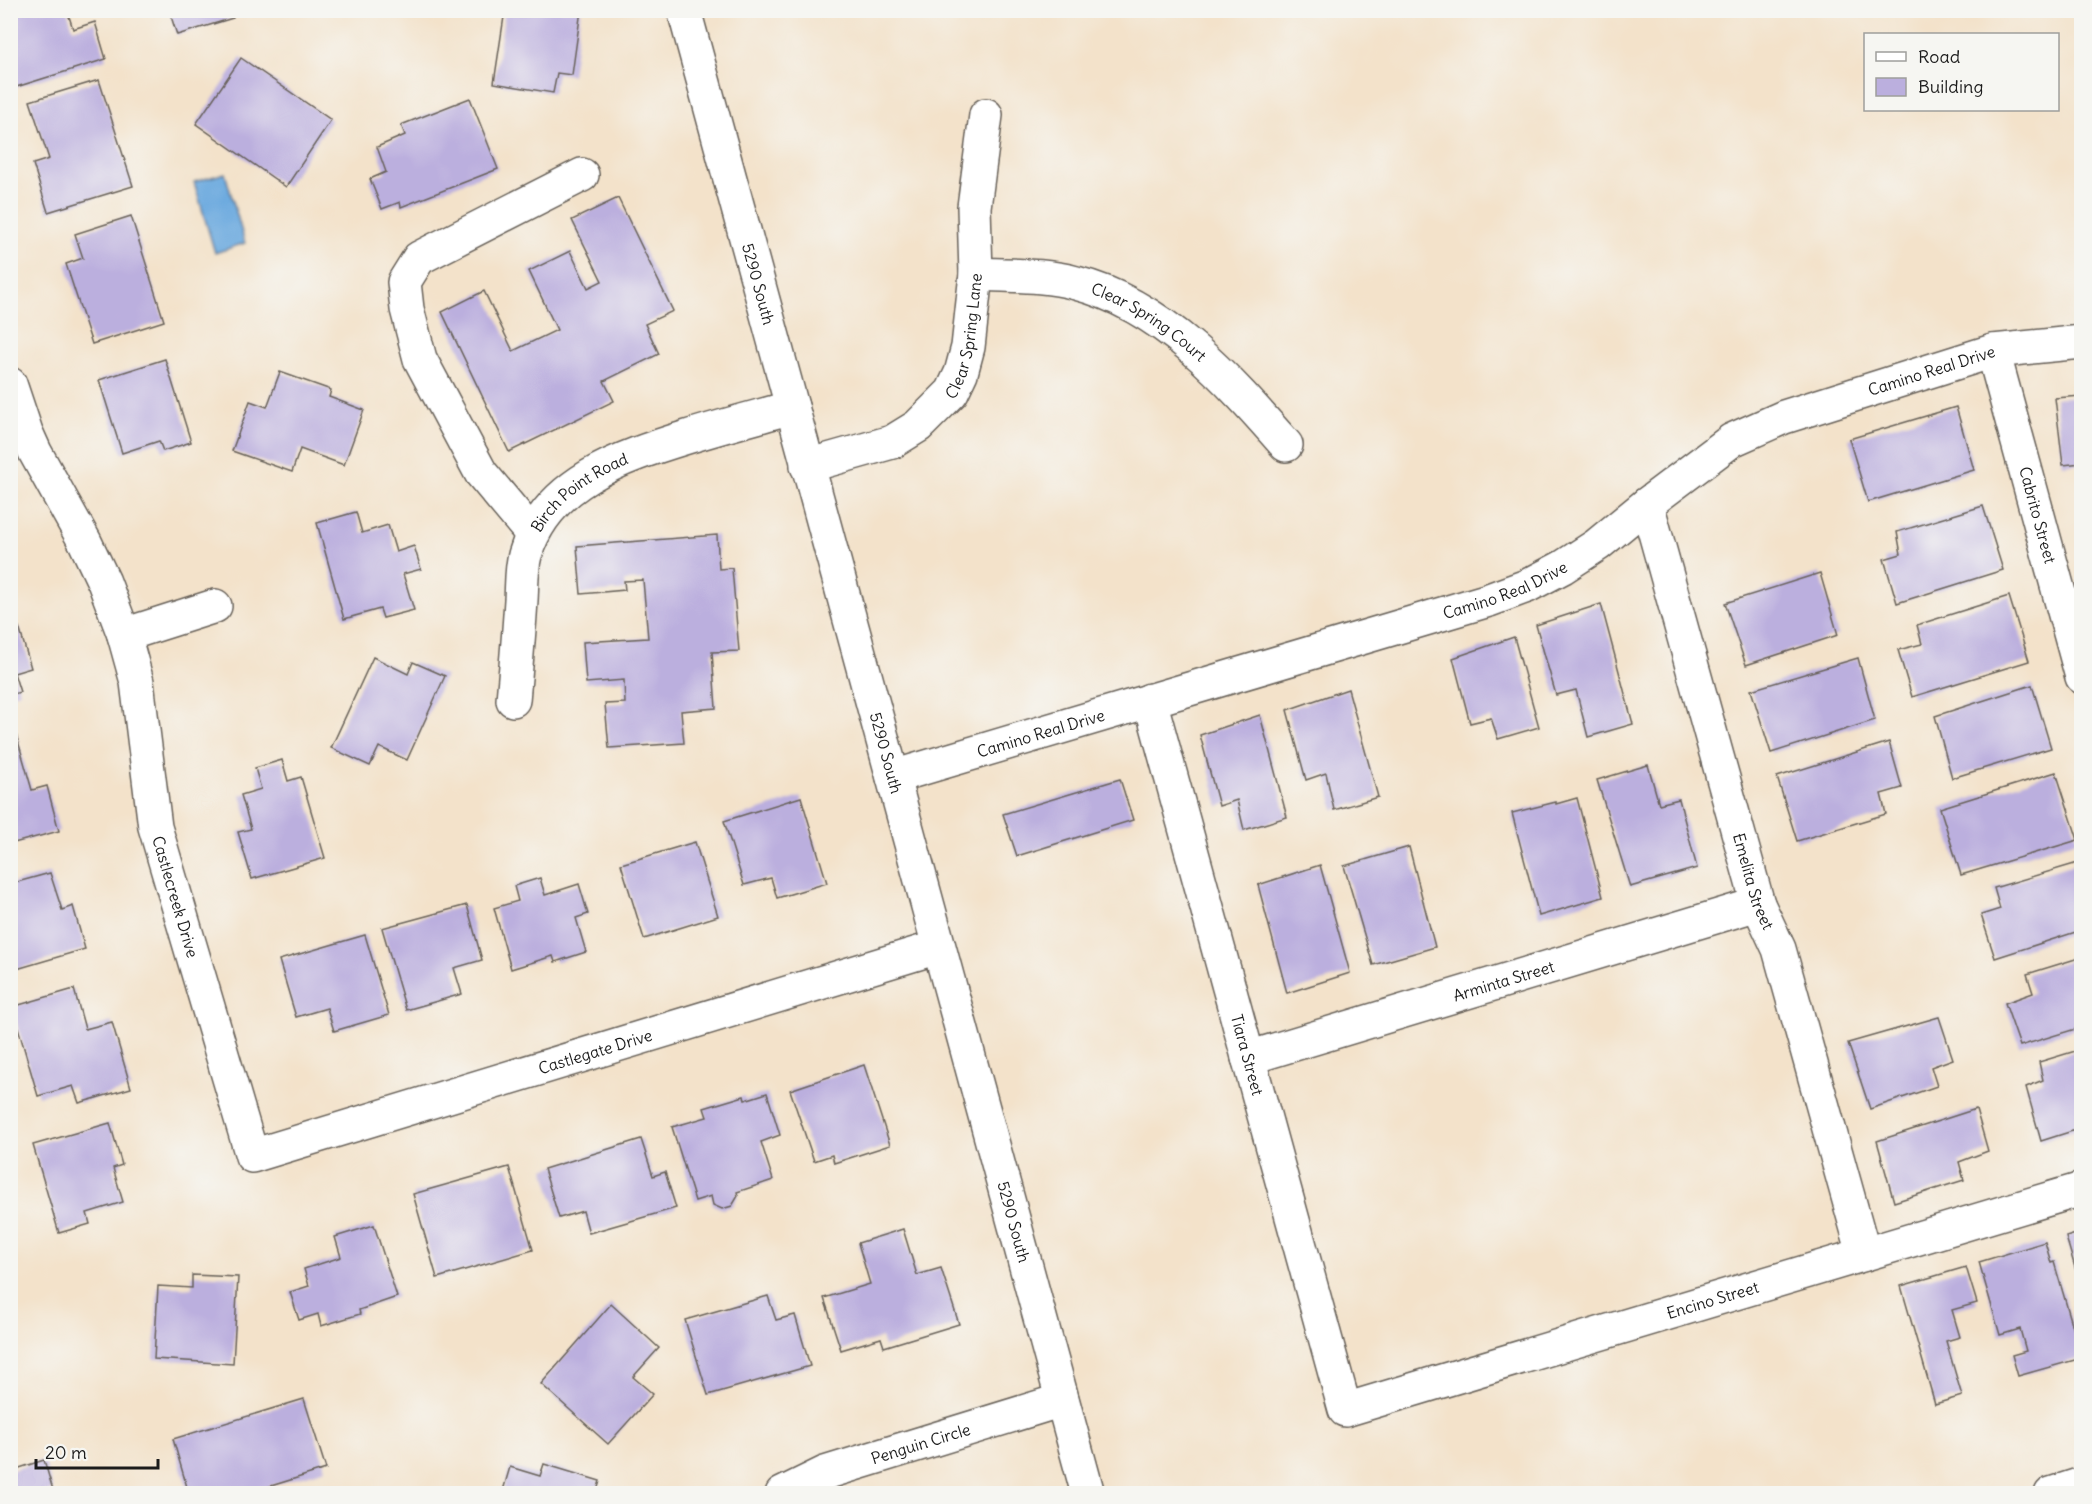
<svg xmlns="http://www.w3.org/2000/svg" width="2092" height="1504" viewBox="0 0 2092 1504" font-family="Delius,sans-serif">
<rect width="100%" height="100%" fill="#f6f6f2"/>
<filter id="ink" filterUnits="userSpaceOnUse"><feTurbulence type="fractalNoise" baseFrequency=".0167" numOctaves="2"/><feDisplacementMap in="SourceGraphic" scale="12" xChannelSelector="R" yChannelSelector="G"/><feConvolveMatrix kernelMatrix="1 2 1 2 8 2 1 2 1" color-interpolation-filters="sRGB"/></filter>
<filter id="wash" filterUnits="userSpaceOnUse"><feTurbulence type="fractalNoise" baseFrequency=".008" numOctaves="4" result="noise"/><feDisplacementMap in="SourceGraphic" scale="24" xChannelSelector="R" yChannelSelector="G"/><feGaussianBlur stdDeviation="1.35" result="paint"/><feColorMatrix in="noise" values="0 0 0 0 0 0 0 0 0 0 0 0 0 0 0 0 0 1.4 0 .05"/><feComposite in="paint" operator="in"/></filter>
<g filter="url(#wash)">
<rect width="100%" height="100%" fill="#f3e2ca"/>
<polygon fill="#6daadf" stroke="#44637e" stroke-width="1.5" points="225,173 245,243 215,253 194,182"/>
<g id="blocks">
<g fill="#bbafde">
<polygon points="10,10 67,10 73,29 95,22 106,59 13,88 10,80"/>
<polygon points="169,10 231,10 233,18 177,35"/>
<polygon points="505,10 581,10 572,75 557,73 553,93 494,83"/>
<polygon points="241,58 331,120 286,187 196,124"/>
<polygon points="99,80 133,186 48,212 33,164 49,159 30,101"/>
<polygon points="470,98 498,169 401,207 400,202 382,209 370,179 386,172 377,147 405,135 401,125"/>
<polygon points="618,198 673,311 645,324 659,354 604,381 614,401 509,452 442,312 484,291 513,351 557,330 529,271 570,251 588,288 602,281 572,220"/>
<polygon points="131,216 164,321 92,344 66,264 83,258 75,234"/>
<polygon points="165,359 191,442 163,451 159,441 122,453 99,380"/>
<polygon points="280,372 331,390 329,397 364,410 344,465 300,449 292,472 232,451 250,401 267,407"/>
<polygon points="2082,396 2082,463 2063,465 2055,398"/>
<polygon points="1956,407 1974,470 1868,502 1849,439"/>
<polygon points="1983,506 2003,570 1897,603 1884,559 1901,554 1897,532"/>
<polygon points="356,512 362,533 388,525 396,552 414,546 421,569 403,574 414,610 383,618 380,609 344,619 317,523"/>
<polygon points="717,535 719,569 732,568 739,651 712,652 716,708 681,711 684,743 609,748 605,704 625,703 624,680 586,683 583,642 648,638 643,580 624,581 625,590 581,594 577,546"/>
<polygon points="1820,573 1838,635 1746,665 1725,603"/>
<polygon points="2009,596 2029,661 1912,697 1898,650 1922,644 1917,625"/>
<polygon points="1601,604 1633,724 1588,737 1576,690 1556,695 1536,625"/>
<polygon points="19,627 31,668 14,673 20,692 10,695 10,630"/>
<polygon points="1514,637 1539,727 1498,739 1491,718 1470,723 1453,658"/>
<polygon points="373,657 408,674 413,662 445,676 407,760 379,747 370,766 331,748"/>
<polygon points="1858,658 1875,720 1771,753 1751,690"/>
<polygon points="2032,685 2051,748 1952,778 1935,716"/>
<polygon points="1348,689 1378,797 1334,810 1326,773 1306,780 1287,710"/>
<polygon points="1260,715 1287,817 1244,830 1237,800 1219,806 1200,735"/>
<polygon points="16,734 32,790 47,786 59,831 10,844 10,736"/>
<polygon points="1889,742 1902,788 1881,794 1886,814 1797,841 1777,777"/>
<polygon points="282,760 288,781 301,777 325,858 252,879 238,832 251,829 241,795 261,789 255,768"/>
<polygon points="1648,765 1659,804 1679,799 1697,868 1630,887 1597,780"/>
<polygon points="2056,772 2078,840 1961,875 1940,808"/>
<polygon points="1120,779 1133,820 1017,856 1003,814"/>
<polygon points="801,797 827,883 777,898 771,878 744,885 724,821"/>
<polygon points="1577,798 1603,897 1539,916 1512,813 1556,802 1556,804"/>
<polygon points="695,842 718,916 644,939 621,864"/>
<polygon points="1409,847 1435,947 1373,965 1344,866"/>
<polygon points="2081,862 2082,930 1995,958 1981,915 2000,909 1994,888"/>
<polygon points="1320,865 1350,973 1287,993 1258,885"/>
<polygon points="50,873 62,910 73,906 85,949 10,971 10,884"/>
<polygon points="540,878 545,895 579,884 588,914 576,918 586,952 555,962 553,956 511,969 494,908 518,901 514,886"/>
<polygon points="467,905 482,960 454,968 462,994 406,1010 382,928"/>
<polygon points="365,935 389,1015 334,1031 327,1008 296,1017 279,960"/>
<polygon points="2082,957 2082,1027 2020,1046 2005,1003 2033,993 2027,974"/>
<polygon points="74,989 85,1029 112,1022 131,1088 79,1103 73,1086 38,1096 12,1007"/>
<polygon points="1939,1017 1953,1059 1931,1067 1937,1086 1870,1109 1848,1043"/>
<polygon points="2082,1049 2082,1128 2041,1141 2026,1087 2043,1080 2039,1062"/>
<polygon points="864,1065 890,1145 834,1163 832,1155 814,1161 790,1090"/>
<polygon points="767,1093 780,1135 761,1142 773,1180 737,1192 738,1196 732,1206 722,1209 713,1205 711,1196 695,1201 672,1127 707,1117 704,1108 744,1096 745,1100"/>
<polygon points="1976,1109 1988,1151 1959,1162 1964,1180 1894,1202 1877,1141"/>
<polygon points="110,1123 122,1165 113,1168 123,1202 87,1213 90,1224 59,1233 33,1145"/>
<polygon points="641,1139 653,1176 665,1172 676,1208 589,1233 583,1211 559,1218 544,1169"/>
<polygon points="509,1167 533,1250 437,1278 413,1194"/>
<polygon points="374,1225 397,1297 359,1310 360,1314 321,1326 318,1314 299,1320 290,1292 309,1286 304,1269 341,1257 335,1237"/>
<polygon points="903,1229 917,1275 941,1268 959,1324 884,1347 881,1338 841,1350 824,1298 870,1284 858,1243"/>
<polygon points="2082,1232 2082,1288 2081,1288 2066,1237"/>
<polygon points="2045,1242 2051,1263 2054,1262 2082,1358 2018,1376 2012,1355 2026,1351 2020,1329 2000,1335 1979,1262"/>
<polygon points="1966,1267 1977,1303 1952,1310 1960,1337 1946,1341 1962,1396 1935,1404 1901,1286"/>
<polygon points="192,1275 238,1277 233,1364 154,1359 158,1286 192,1288"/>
<polygon points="768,1296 776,1320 795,1315 810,1366 708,1395 685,1320"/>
<polygon points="611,1304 659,1348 633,1377 653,1394 608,1444 541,1384"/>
<polygon points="304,1399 326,1469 245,1494 189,1494 173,1439"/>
<polygon points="44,1460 53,1490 41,1494 10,1494 10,1471"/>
<polygon points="544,1464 600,1481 596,1494 502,1494 510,1467 540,1476"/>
</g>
</g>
</g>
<g filter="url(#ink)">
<use href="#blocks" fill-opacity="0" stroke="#676159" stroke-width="1.5"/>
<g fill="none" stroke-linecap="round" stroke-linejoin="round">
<g stroke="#676159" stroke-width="36">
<g id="minor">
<path id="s1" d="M684,10l404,1484"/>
<path id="s2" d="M976,274c33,2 68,0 100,9 87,22 153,97 210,162"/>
<path id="s3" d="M1993,351l89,326"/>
<path id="s4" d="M10,384l16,48 9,20 50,90 19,40 20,53 13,47 18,145 97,329 686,-209"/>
<path id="s5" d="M807,466l85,-24 26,-16 34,-34 9,-19 7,-26 8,-73 -2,-67 12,-92"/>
<path id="s6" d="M1647,504l111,400 21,45 85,305"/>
<polyline points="532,534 481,473 420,359 407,309 404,282 419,258 582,175"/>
<polyline points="124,635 215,606"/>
<path id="s7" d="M513,700c3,-33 6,-67 8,-100 1,-14 0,-31 4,-45 21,-73 97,-98 162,-118 35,-11 70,-20 105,-30"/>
<path id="s8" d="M1150,700l195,710 737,-221"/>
<path id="s9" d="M893,777l596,-177 38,-14 36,-19 34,-22 50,-41 85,-64 52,-23 209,-66 89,-9"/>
<path id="s10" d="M1248,1058l510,-154"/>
<path id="s11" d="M782,1494l43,-21 237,-73"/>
</g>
</g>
<g stroke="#676159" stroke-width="36">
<polyline id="major" points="2051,1494 2082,1484"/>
</g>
<use href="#minor" stroke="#fff" stroke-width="33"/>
<use href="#major" stroke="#fff" stroke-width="33"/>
</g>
</g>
<g text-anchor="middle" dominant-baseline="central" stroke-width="4.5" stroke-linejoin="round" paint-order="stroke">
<g font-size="16" fill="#1c1c1c" stroke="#f6f6f2">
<text stroke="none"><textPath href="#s1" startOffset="284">5290 South</textPath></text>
<text stroke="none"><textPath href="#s2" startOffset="184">Clear Spring Court</textPath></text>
<text stroke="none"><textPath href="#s5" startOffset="225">Clear Spring Lane</textPath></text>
<text stroke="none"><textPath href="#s9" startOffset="1126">Camino Real Drive</textPath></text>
<text stroke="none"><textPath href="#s7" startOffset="232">Birch Point Road</textPath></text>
<text stroke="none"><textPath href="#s3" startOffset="170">Cabrito Street</textPath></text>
<text stroke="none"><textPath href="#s9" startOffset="640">Camino Real Drive</textPath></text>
<text stroke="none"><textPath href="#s9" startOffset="154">Camino Real Drive</textPath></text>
<text stroke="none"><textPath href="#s1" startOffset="770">5290 South</textPath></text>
<text stroke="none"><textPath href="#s6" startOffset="392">Emelita Street</textPath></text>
<text stroke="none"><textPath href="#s4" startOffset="544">Castlecreek Drive</textPath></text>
<text stroke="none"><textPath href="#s10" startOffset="267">Arminta Street</textPath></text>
<text stroke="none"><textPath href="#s4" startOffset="1173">Castlegate Drive</textPath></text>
<text stroke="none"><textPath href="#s8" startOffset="368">Tiara Street</textPath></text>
<text stroke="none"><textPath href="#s1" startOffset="1256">5290 South</textPath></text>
<text stroke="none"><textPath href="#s8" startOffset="1120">Encino Street</textPath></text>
<text stroke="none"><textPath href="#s11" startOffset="148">Penguin Circle</textPath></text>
</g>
</g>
<rect width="2092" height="1504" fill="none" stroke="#f6f6f2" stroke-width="36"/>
<rect x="1864" y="33" width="195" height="78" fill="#f6f6f2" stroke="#9f9f9c" stroke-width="1.5"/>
<rect x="1876" y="52" width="30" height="9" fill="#ffffff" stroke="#9f9f9c" stroke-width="1.5"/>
<text x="1918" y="63" font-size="18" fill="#1c1c1c">Road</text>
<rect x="1876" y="78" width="30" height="18" fill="#bbafde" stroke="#9f9f9c" stroke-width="1.5"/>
<text x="1918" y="93" font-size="18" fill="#1c1c1c">Building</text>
<path d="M36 1459v9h122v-9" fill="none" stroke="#1c1c1c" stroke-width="3"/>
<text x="45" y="1459" font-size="18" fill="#1c1c1c" stroke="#f6f6f2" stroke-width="4.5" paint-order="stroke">20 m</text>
</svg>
